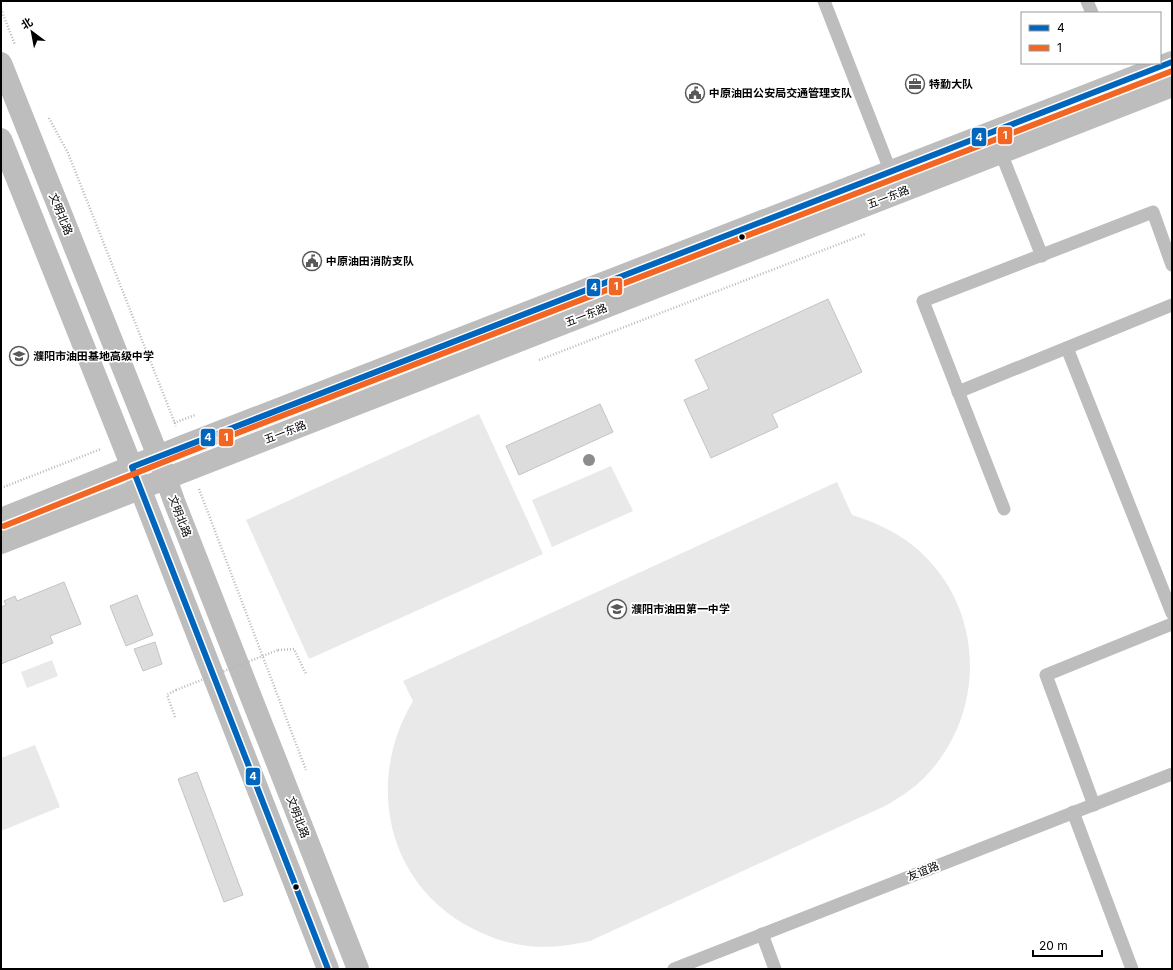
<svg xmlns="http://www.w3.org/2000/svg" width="1173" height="970" viewBox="0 0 1173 970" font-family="Inter,'Noto Sans SC',sans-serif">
<rect width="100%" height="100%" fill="#fff"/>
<g fill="#e9e9e9">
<polygon points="479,414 543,554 309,659 246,520"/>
<polygon points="611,466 633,511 552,547 532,500"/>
<path d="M837,482l15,33c19,6 36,13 52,24 80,55 88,170 20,239 -11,11 -25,20 -39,28l-295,135c-23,5 -45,8 -69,4 -20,-3 -39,-11 -57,-21 -80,-47 -97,-146 -51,-223l-10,-20z"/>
<polygon points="52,660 58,676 27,688 21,672"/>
<polygon points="35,745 60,807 1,831 1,758"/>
</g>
<g fill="#dcdcdc" stroke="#c4c4c4">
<polygon points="828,299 862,372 772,414 778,427 711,458 684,400 709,389 695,360"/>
<polygon points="600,404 613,432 519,475 506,446"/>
<polygon points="64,582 81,624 50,636 53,643 1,664 1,607 6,605 4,601 15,596 17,601"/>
<polygon points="137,595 153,635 126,646 110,606"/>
<polygon points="155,642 162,664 143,671 134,649"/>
<polygon points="197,772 243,895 224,902 178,779"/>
</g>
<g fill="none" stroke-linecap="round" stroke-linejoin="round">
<g stroke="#b8b8b8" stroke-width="2.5" stroke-dasharray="1 2" stroke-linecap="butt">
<polyline points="1,9 15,45"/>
<polyline points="49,118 68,153 176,426"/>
<polyline points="539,360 865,234"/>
<polyline points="174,423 195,415"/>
<polyline points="1,488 101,449"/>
<polyline points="199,489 306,770"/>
<polyline points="278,650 294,649 306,674"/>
<polyline points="175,717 167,695 176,690"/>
</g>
<g stroke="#bdbdbd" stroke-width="13">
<polyline points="824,1 899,193"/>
<polyline points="1087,1 1092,13"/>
<polyline points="1001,153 1042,256"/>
<polyline points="1067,348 1172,613"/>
<polyline points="958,392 1172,305"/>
<polyline points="1004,509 923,301 1153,212 1172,265"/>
<polyline points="1094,805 1046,675 1172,624"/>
<polyline points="1073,812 1132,969"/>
<polyline points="762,934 775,969"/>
<polyline points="674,969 1172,774"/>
</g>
<g stroke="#bdbdbd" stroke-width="22">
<polyline points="1,63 158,456 174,501 358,969"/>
<polyline points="1,139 122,442 328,969"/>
<polyline points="1,519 183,446 1172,62"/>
<polyline points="1,543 1172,86"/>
</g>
<polyline stroke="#b8b8b8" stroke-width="2.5" stroke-dasharray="1 2" stroke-linecap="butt" points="176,690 278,650"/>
<g stroke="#fff" stroke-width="9">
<polyline id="bus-1" points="328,969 132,467 1172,62"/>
</g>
<g stroke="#fff" stroke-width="9">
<polyline id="bus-2" points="4,526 186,453 1172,71"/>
</g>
<use href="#bus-1" stroke="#0065bd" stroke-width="6"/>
<use href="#bus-2" stroke="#f26522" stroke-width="6"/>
</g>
<circle fill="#8c8c8c" cx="589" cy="460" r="6"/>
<defs>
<g id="office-ring" transform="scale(1)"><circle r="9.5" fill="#fff" stroke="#595959" stroke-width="1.5"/><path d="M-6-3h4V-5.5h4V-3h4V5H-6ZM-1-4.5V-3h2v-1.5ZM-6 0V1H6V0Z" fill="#595959"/></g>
<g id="civic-ring" transform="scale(1)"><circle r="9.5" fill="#fff" stroke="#595959" stroke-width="1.5"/><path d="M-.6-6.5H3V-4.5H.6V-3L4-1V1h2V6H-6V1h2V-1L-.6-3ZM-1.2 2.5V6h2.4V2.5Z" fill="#595959"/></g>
<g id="school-ring" transform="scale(1)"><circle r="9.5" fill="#fff" stroke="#595959" stroke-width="1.5"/><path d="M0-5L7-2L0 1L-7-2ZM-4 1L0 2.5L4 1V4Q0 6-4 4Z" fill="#595959"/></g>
</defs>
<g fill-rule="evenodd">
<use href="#office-ring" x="915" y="84"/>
<use href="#civic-ring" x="695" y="93"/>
<use href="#civic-ring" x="312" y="261"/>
<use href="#school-ring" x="19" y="356"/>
<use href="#school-ring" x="617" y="609"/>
</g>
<g fill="#000" stroke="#fff" stroke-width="1.5">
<circle cx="742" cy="237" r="3.5"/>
<circle cx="296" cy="887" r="3.5"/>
</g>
<g text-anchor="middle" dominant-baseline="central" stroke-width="3.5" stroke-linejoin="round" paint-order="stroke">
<g font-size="11" font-weight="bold" fill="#000" stroke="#fff" text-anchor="start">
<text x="929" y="84">特勤大队</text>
<text x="709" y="93">中原油田公安局交通管理支队</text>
<text x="326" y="261">中原油田消防支队</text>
<text x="33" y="356">濮阳市油田基地高级中学</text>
<text x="631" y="609">濮阳市油田第一中学</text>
</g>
<g font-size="11" fill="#000" stroke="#fff">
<text transform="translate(888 197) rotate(-21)">五一东路</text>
<text transform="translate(61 214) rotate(68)">文明北路</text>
<text transform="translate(586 315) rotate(-21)">五一东路</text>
<text transform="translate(285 432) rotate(-21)">五一东路</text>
<text transform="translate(180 516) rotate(69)">文明北路</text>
<text transform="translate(298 817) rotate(69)">文明北路</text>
<text transform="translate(923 871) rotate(-21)">友谊路</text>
</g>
</g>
<g stroke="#fff" stroke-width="1.5">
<rect x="997" y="126" width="16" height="19" rx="4" fill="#f26522"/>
<rect x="971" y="127" width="16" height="20" rx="4" fill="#0065bd"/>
<rect x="608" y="277" width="15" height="19" rx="4" fill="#f26522"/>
<rect x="586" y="278" width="15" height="19" rx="4" fill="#0065bd"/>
<rect x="200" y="428" width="16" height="19" rx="4" fill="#0065bd"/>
<rect x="218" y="428" width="16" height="19" rx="4" fill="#f26522"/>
<rect x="245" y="767" width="16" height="19" rx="4" fill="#0065bd"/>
</g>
<g font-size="11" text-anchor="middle" font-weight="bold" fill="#fff">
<text x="1005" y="139">1</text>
<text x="979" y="141">4</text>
<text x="616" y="290">1</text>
<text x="594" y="291">4</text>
<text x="208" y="441">4</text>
<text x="226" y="441">1</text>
<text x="253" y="780">4</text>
</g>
<rect width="1173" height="970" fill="none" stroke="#000000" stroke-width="4"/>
<rect x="1021" y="12" width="140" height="52" fill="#ffffff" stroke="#999999"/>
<rect x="1029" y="25" width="20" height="6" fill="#0065bd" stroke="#999999"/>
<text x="1057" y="32" font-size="12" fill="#000000">4</text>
<rect x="1029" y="45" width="20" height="6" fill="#f26522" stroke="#999999"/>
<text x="1057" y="52" font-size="12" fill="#000000">1</text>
<g transform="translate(32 32) rotate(328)" stroke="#ffffff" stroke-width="3" paint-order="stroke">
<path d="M0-3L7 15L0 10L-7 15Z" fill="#000000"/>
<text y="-6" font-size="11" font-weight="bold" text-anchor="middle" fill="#000000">北</text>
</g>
<path d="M1033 950v6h69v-6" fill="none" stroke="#000000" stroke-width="2"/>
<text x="1039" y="950" font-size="12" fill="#000000" stroke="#ffffff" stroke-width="3" paint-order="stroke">20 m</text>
</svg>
